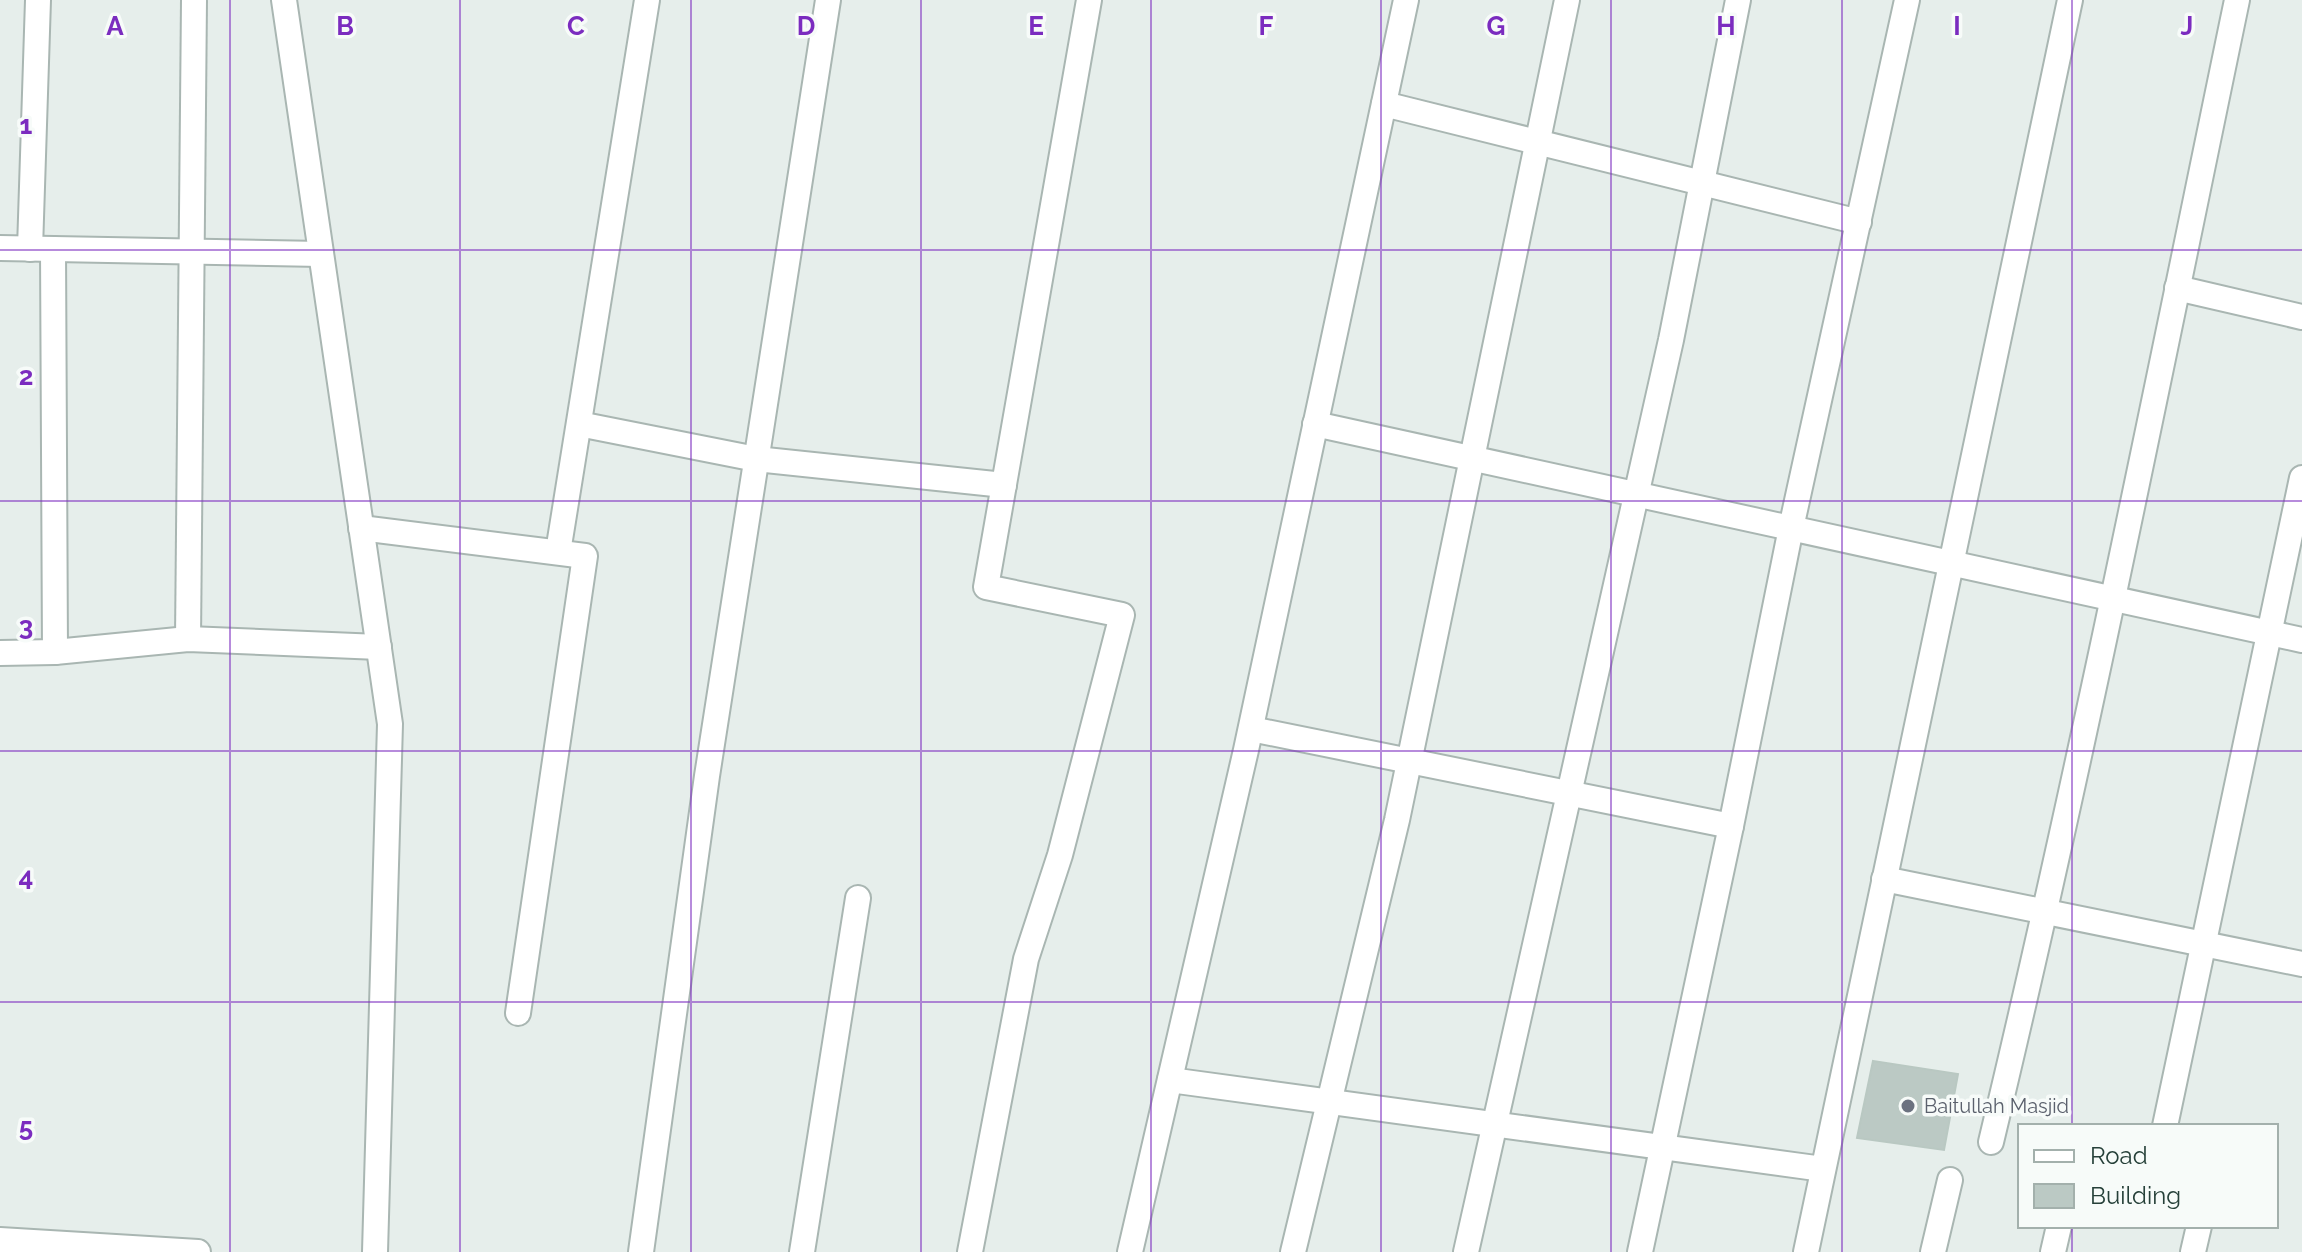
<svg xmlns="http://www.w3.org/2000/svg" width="2302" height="1252" viewBox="0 0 2302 1252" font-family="Raleway,sans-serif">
<rect width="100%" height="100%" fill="#e6eeeb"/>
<polygon fill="#bbc9c4" stroke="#b9c8c2" stroke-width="2" points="1873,1061 1958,1074 1944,1150 1857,1138"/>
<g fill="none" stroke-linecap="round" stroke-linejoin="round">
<g stroke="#a9b6b2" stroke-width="28">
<g id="street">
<polyline points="284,0 390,724 375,1252"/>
<polyline points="1384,104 1859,222"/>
<polyline points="0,248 321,254"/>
<polyline points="30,249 38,0"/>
<polyline points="53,249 55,652"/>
<polyline points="2177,288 2302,317"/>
<polyline points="579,424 756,459 1004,485"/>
<polyline points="1315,424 2302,640"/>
<polyline points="361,528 585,556 518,1013"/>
<polyline points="558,552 647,0"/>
<polyline points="188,639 194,0"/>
<polyline points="0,653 55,652 188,639 379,647"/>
<polyline points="1251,729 1731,826"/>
<polyline points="1884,879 2302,964"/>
<polyline points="1170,1080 1823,1169"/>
<polyline points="2165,1126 2302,478"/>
<path d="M1991,1142c91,-379 167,-761 246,-1142"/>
<polyline points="0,1240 198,1252"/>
<polyline points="641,1252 707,776 828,0"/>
<polyline points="802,1252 858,898"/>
<polyline points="970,1252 1026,959 1060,855 1122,615 986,587 1089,0"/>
<polyline points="1130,1252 1246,750 1406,0"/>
<polyline points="1293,1252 1397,820 1567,0"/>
<polyline points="1466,1252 1671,340 1738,0"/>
<polyline points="1640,1252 1731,826 1791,528 1907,0"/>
<polyline points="1806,1252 2070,0"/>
<polyline points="1933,1252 1950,1180"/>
<polyline points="2053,1252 2059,1226"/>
<polyline points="2193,1252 2199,1226"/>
</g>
</g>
<use href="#street" stroke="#fff" stroke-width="24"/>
</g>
<path fill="none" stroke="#7b2cbf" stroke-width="2" stroke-opacity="0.55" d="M230,0v1252M460,0v1252M691,0v1252M921,0v1252M1151,0v1252M1381,0v1252M1611,0v1252M1842,0v1252M2072,0v1126M0,250h2302M0,501h2302M0,751h2302M0,1002h2302M2072,1226v26"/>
<circle fill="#6b7280" stroke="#f7fbf9" stroke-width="3" cx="1908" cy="1106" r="8"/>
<g text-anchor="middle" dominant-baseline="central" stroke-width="7" stroke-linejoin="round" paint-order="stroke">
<g font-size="20" fill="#5b616d" stroke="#f7fbf9" text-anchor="start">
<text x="1924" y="1106">Baitullah Masjid</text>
</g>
</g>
<g font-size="26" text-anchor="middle" font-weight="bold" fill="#7b2cbf" stroke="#f7fbf9" stroke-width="7" stroke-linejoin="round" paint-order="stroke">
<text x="115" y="35">A</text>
<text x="345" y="35">B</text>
<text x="576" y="35">C</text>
<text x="806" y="35">D</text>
<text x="1036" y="35">E</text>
<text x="1266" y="35">F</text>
<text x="1496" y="35">G</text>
<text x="1726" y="35">H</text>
<text x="1957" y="35">I</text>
<text x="2187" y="35">J</text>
<text x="26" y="134">1</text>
<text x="26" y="385">2</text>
<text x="26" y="635">3</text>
<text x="26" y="886">4</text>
<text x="26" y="1136">5</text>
</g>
<rect x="2018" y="1124" width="260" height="104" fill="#f7fbf9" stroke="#a3b0ac" stroke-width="2"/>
<rect x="2034" y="1150" width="40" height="12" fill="#ffffff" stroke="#a3b0ac" stroke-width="2"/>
<text x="2090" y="1164" font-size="24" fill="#264039">Road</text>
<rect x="2034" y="1184" width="40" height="24" fill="#bbc9c4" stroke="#a3b0ac" stroke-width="2"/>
<text x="2090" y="1204" font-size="24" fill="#264039">Building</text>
</svg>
